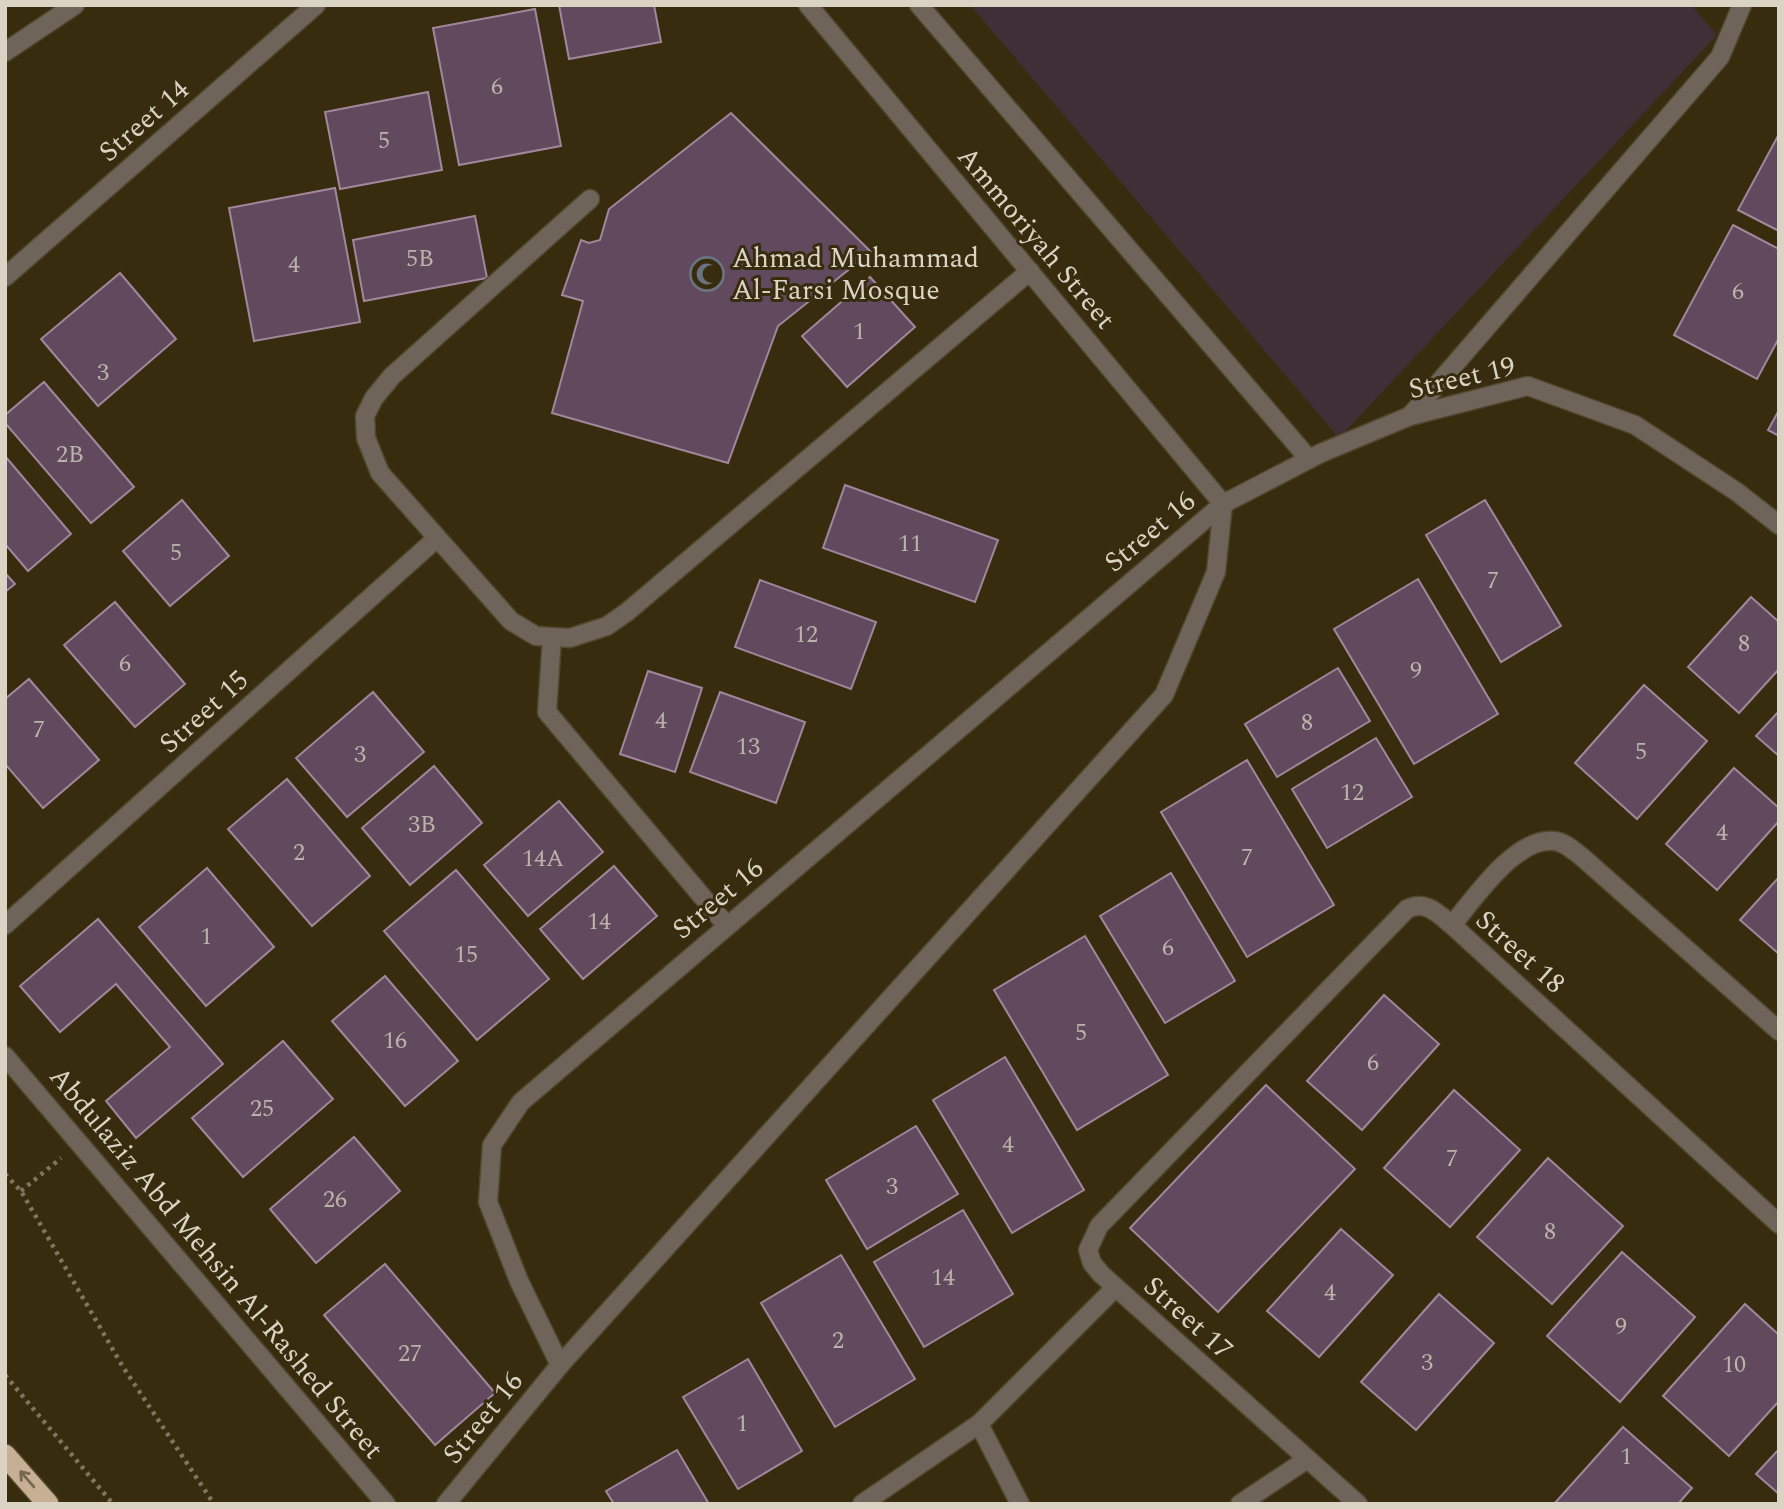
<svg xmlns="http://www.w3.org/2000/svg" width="1784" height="1509" viewBox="0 0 1784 1509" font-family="Spectral,serif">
<rect width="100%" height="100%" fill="#382c0f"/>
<polygon fill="#412f37" points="970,5 1691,5 1717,35 1339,438"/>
<g fill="#614a5d" stroke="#a2869c" stroke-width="2">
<polygon points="559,5 654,5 661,42 569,59"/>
<polygon points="535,9 561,146 459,165 433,28"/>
<polygon points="428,92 442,170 340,189 325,112"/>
<polygon points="731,113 871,252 778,326 728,463 552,413 583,301 562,295 581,240 589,243 600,240 609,209"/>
<polygon points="1779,134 1779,231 1738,210"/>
<polygon points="335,188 360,322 254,341 229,208"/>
<polygon points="475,216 487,278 364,301 353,240"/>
<polygon points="1733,225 1779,249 1779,338 1757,379 1674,335"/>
<polygon points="120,273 176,339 98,406 41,339"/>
<polygon points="870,277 915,327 847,387 802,336"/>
<polygon points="44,382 134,487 91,523 5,423 5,415"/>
<polygon points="1779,410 1779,436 1768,430"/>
<polygon points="5,456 71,534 28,571 5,544"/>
<polygon points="845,485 998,540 975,602 823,548"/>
<polygon points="182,500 229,556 170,606 123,551"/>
<polygon points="1485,500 1561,626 1501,662 1426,535"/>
<polygon points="5,573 15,584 5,592"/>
<polygon points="1418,579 1498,714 1414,764 1334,629"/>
<polygon points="760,580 876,622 851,689 735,647"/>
<polygon points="1751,597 1779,622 1779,669 1739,713 1688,667"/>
<polygon points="115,602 185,684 135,727 64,645"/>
<polygon points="1338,668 1370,721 1277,777 1245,724"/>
<polygon points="648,671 702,688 675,772 620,754"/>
<polygon points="29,679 99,760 43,808 5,764 5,699"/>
<polygon points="1644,685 1707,741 1637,819 1575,763"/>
<polygon points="373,692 424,752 347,817 296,758"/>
<polygon points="720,692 805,722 776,803 690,772"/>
<polygon points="1779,711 1779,756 1756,736"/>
<polygon points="1376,738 1412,797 1327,848 1292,789"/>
<polygon points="1247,760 1334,905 1247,957 1161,812"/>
<polygon points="434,766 482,823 410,885 362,828"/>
<polygon points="1734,768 1779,808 1779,821 1717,890 1666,844"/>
<polygon points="287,779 370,876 312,926 228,829"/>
<polygon points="559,801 603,852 528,916 484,865"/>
<polygon points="614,866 657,916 583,979 540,929"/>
<polygon points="207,868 274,947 206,1006 139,927"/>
<polygon points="456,870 549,979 477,1040 384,931"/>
<polygon points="1171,873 1235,981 1165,1023 1100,916"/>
<polygon points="1779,877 1779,954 1740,920"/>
<polygon points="98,919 223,1064 136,1138 106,1101 170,1047 116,984 60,1032 20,986"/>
<polygon points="1085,936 1168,1075 1077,1130 994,990"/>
<polygon points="385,976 458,1061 405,1106 332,1021"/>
<polygon points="1384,995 1439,1044 1362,1130 1307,1081"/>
<polygon points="283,1041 333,1099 243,1177 192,1118"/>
<polygon points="1005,1057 1084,1190 1012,1233 933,1100"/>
<polygon points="1266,1085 1355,1169 1218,1312 1130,1228"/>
<polygon points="1454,1090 1520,1150 1450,1227 1384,1168"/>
<polygon points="916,1126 958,1194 867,1249 826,1180"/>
<polygon points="354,1137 400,1191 316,1263 270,1209"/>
<polygon points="1548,1158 1623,1226 1552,1304 1477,1237"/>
<polygon points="963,1210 1013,1294 924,1347 874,1262"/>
<polygon points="1341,1229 1393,1275 1319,1357 1267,1311"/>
<polygon points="1622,1252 1695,1317 1620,1402 1547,1336"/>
<polygon points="841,1255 915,1379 835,1427 761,1303"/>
<polygon points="385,1264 495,1393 435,1445 324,1315"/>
<polygon points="1439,1294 1494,1343 1416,1430 1361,1382"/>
<polygon points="1745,1304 1779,1335 1779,1401 1729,1456 1663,1396"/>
<polygon points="748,1359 802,1451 738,1489 683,1397"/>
<polygon points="1623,1427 1692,1488 1678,1504 1554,1504"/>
<polygon points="1779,1449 1779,1494 1756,1474"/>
<polygon points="677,1450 709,1504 614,1504 606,1491"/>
</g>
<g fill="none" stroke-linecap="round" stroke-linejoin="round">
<g stroke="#52472c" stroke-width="21">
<g id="minor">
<polyline points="808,5 1223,504"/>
<polyline points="919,5 1309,459"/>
<polyline points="5,52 75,5"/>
<polyline points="590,199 392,376 374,398 365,416 366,438 380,473 511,621 536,636 570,638 607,626 627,612 1030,271"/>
<polyline points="5,277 316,5"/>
<polyline points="1410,416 1720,57 1742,5"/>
<polyline points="552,638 547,712 727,926"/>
<polyline points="5,925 437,538"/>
<path d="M1452,925c22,-26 63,-88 102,-84 11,1 20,10 28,16l197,174"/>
<polyline points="5,1056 386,1504"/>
<polyline points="560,1365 519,1281 488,1202 492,1145 521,1102 1223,504 1321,453 1410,416 1528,386 1635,425 1737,492 1779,525"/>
<polyline points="979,1424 1020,1504"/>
<polyline points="446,1504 560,1365 1164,695 1216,572 1223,504"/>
<polyline points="862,1504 979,1424 1115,1288"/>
<polyline points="1240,1504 1306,1460"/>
<path d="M1358,1504l-257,-230 -9,-11 -4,-13 11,-24 308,-317c19,-9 30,4 45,16l327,299"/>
</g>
</g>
<g stroke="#52472c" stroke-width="24">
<polyline id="highway" points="5,1455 48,1504"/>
</g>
<g stroke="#80765f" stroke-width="4.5" stroke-dasharray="3.5 5" stroke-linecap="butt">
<polyline points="5,1174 21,1191 123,1367 214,1504"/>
<polyline points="21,1191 61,1158"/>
<polyline points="5,1375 113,1504"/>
</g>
<use href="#minor" stroke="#6e6459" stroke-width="18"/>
<use href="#highway" stroke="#c7af94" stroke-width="21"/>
</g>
<defs><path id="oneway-shaft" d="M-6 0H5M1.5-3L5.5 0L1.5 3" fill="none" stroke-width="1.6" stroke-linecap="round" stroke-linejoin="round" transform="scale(1.75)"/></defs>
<use stroke="#78674b" href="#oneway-shaft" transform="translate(27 1479) rotate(-131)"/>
<defs>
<g id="mosque-ring" transform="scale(1.75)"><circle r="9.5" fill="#382c0f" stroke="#6b7280" stroke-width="1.5"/><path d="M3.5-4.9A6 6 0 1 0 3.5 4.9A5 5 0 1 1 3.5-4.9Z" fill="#6b7280"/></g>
</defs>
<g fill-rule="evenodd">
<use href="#mosque-ring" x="707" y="274"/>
</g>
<g text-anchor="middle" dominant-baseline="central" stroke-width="6" stroke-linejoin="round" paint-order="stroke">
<g font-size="24" fill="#bcb2aa">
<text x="497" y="87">6</text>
<text x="384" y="141">5</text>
<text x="420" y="259">5B</text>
<text x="294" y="265">4</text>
<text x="1738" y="292">6</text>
<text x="859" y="332">1</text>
<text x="103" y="373">3</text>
<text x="70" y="455">2B</text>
<text x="910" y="544">11</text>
<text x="176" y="553">5</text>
<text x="1493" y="581">7</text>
<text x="806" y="635">12</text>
<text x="1744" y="644">8</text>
<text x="125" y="664">6</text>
<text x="1416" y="671">9</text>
<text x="661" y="721">4</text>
<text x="1307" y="723">8</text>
<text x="39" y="730">7</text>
<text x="748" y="747">13</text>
<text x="1641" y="752">5</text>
<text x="360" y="755">3</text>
<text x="1352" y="793">12</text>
<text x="422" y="825">3B</text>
<text x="1722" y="833">4</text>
<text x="299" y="853">2</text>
<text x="1247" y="858">7</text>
<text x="543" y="859">14A</text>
<text x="599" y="922">14</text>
<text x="206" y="937">1</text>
<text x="1168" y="948">6</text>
<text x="466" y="955">15</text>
<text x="1081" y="1033">5</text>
<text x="395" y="1041">16</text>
<text x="1373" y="1063">6</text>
<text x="262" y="1109">25</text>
<text x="1008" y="1145">4</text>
<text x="1452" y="1159">7</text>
<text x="892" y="1187">3</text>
<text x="335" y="1200">26</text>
<text x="1550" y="1232">8</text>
<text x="943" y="1278">14</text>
<text x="1330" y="1293">4</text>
<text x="1621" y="1327">9</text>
<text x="838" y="1341">2</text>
<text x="410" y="1354">27</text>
<text x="1427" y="1363">3</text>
<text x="1734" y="1365">10</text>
<text x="742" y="1424">1</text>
<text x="1626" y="1457">1</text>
</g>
<g font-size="28" fill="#dbd4c4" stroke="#382c0f">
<text transform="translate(144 121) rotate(-41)">Street 14</text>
<text transform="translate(1036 238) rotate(50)">Ammoriyah Street</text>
<text transform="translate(1462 378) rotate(-13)">Street 19</text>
<text transform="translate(1150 532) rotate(-40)">Street 16</text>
<text transform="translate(204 712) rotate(-42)">Street 15</text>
<text transform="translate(718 899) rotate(-40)">Street 16</text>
<text transform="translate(1520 952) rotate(42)">Street 18</text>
<text transform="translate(216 1263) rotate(50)">Abdulaziz Abd Mehsin Al-Rashed Street</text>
<text transform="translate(1188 1318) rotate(42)">Street 17</text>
<text transform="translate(483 1418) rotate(-51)">Street 16</text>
</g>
<g font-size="28" fill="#dbd4c4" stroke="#382c0f" text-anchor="start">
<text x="732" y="258">Ahmad Muhammad<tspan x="732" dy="32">Al-Farsi Mosque</tspan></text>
</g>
</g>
<rect width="1784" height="1509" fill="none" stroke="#dbd4c4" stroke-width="14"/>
</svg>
